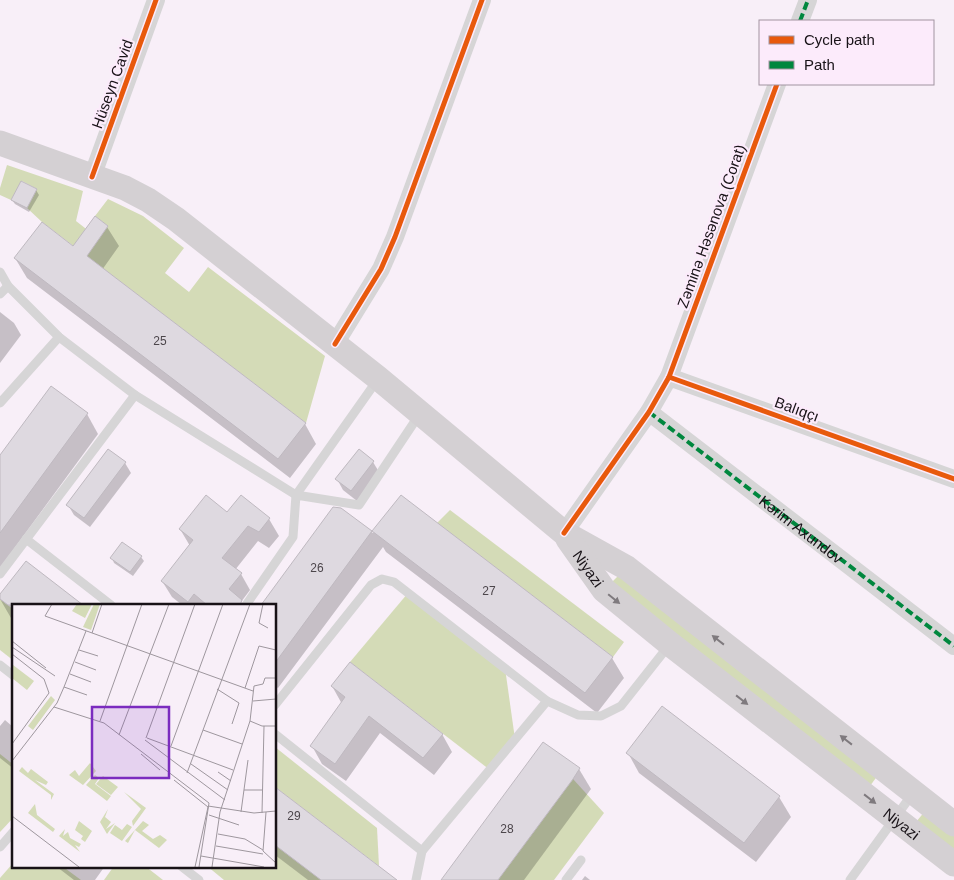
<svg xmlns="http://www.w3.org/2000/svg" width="954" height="880" viewBox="0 0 954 880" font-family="Helvetica,sans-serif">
<rect width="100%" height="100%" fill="#f8eff8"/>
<g fill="#d4dbb7">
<polygon points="7,165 83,191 76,221 99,239 108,226 95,216 108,199 143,216 184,248 165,273 189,292 208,267 325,356 306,423 42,222 27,208 37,189 22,181 11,200 0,195 0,188"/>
<polygon points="450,510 624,642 613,657 437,523"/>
<polygon points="619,575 878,775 870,786 611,583"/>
<polygon points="408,593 505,668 515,739 490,770 350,662"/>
<polygon points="0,599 14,610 14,661 0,650"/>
<polygon points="275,747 377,828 379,866 275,787"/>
<polygon points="0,754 14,765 14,817 0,832"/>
<polygon points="573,779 604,813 554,880 498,880"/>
<polygon points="926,810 954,832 954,851 916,822"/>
<polygon points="275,845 321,880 224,880 207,866 275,866"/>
<polygon points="14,862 14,866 62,866 81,880 0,880 0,878"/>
<polygon points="114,866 145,866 163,880 104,880"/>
</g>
<g fill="#0003">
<polygon points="22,182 36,190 39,195 29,212 15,204 12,200"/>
<polygon points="107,227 119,246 102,270 305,424 316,444 290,478 27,278 15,258 73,248"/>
<polygon points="0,312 14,323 21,335 0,363"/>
<polygon points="87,414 98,434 0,568 0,457"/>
<polygon points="109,451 125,463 131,473 90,527 74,515 68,505"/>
<polygon points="359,451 373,462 379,472 357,501 343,490 337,479"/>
<polygon points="241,497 269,519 279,536 269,548 258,541 235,570 241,574 250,590 241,602 243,605 182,605 172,597 162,581 190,546 180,529 227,514"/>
<polygon points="401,497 612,658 624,678 597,713 386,552 383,547 278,688 275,686 275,605 263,605 340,510 373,533"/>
<polygon points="141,557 144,561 133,576 114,563 112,558"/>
<polygon points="0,597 81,605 14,605 14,620 11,618 0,599"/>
<polygon points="332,686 442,734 452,752 434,775 380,733 346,781 322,764 312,746 342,704"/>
<polygon points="5,720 13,727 14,726 14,769 0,758 0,726"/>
<polygon points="544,743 579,769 591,789 524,880 443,880"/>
<polygon points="628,753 779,797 791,817 756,862 639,773"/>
<polygon points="275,789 395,880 308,880 275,855"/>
<polygon points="53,866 105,866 95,880 74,880 57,867 56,868"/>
<polygon points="585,876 590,880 582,880"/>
</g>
<g fill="#ded9e0" stroke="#bfb9c0">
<polygon points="21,181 37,189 27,208 11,200"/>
<polygon points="95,216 108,226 87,256 306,423 278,459 14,258 42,222 73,246"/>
<polygon points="51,386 88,413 0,533 0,455"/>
<polygon points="108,449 126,462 84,518 66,505"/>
<polygon points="359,449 374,461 351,491 335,479"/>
<polygon points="206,495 227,512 241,495 270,518 259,532 248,526 222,558 242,573 229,589 242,600 240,605 207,605 194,594 188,602 161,581 193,540 179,529"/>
<polygon points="401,495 613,657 585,693 372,531"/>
<polygon points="333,507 341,508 372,531 275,663 275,605 261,605"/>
<polygon points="122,542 142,556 130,572 110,558"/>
<polygon points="26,561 83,605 8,605 0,599 0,594"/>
<polygon points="350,662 443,734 423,758 369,716 335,764 310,746 345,697 331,686"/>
<polygon points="662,706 780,796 744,843 626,753"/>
<polygon points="543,742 580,768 573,779 498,880 441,880"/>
<polygon points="275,787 397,880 321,880 275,845"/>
</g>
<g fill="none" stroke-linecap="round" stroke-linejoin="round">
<g stroke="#d6d5d6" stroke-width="9">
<polyline points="0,272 8,286 59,337 135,395 296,495 378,379"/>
<polyline points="0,294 8,286"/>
<polyline points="0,403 59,337"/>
<polyline points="26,539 111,605"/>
<polyline points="0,574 135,395"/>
<polyline points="246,605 293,537 296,495 359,505 419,415"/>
<polyline points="0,665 14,676"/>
<polyline points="275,705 371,585 382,579 394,582 547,701"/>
<polyline points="275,734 422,851 547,701 578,715 601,716 621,706 670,644"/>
<polyline points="0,847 14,831"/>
<polyline points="181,866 199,880"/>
<polyline points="416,880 422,851"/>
<polyline points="566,880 581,860"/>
<polyline points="850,880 913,793"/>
</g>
<g stroke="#d6d5d6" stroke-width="18">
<polyline points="800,21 808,0"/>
<polyline points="92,177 156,0"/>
<polyline points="335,344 381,269 395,237 482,0"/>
<polyline points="669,377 777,84"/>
<polyline points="649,412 954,646"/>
<polyline points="564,533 649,412 669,377 954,479"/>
</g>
<g stroke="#d4d0d3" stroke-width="25">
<polyline points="0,143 125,188 148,200 176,219 378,378 564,533 627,568 954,824"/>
<path id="s1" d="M568,539l36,51 66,54 284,220"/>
</g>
<g stroke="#00873e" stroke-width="4" stroke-dasharray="8 4" stroke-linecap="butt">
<polyline points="800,21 808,0"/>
<path id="s2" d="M649,412l305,234"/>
</g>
<g stroke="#fcebfb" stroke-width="8">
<g id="cycleway">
<polyline points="92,177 156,0"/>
<polyline points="335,344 381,269 395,237 482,0"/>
<polyline points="669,377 777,84"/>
<polyline points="564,533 649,412 669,377 954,479"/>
</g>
</g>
<use href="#cycleway" stroke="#e8590c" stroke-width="5"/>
</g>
<defs><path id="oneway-solid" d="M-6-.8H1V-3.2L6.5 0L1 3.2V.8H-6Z" transform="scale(1.25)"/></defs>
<g fill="#7f7a7e">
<use href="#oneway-solid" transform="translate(614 599) rotate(39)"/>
<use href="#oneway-solid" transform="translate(718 640) rotate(-142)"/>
<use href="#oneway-solid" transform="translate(742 700) rotate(38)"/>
<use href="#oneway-solid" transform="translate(846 740) rotate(-142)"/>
<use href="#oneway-solid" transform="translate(870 799) rotate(38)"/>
</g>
<g text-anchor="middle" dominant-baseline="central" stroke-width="4.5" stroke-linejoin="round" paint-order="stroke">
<g font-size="12" fill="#4c464b">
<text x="160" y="341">25</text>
<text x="317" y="568">26</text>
<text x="489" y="591">27</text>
<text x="294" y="816">29</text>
<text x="507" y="829">28</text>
</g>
<g font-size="15" fill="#181217" stroke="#fcebfb">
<text transform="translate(112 84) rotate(-70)">Hüseyn Cavid</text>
<text transform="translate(711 226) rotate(-70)">Zəminə Həsənova (Corat)</text>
<text transform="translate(797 409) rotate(20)">Balıqçı</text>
<text stroke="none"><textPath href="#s2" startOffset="192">Kərim Axundov</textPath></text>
<text stroke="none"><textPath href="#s1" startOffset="36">Niyazi</textPath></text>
<text stroke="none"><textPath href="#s1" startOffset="441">Niyazi</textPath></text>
</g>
</g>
<g transform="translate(12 604)">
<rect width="264" height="264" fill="#f8eff8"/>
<path d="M65,0h15l-7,14 -13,-7zM82,0h6l-9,26 -8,-3zM1,61l21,16 -7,9 -15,-12zM39,92l4,4 -22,30 -5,-4zM78,159l6,8 -13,14 -14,-10 6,-5 4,6zM10,163l6,6 3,-4 17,13 -2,3 -11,-5 19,14 -3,6v-5l-32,-24zM83,171l4,3 -4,6 16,12 -4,5 -21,-16zM91,172l15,11 -7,8 -15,-11zM112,188l22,16 -13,18 -1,-5 9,-12zM23,200l2,11 18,14 -2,3 -25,-19zM96,205l-3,8 6,5 -5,7 9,-6 -8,11 -7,-12zM67,217l13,10 -7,11 -4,-3 2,-3 -8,-6zM131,217l6,4 -7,6 11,8 7,-4 7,5 -8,8 -24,-18 -7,13 -3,-2zM115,220l5,3 -10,14 -12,-8 5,-8 7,5zM53,225l-2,7 5,-4 2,6 11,6 -2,3 -4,-2 5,7 -21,-16z" fill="#d4dbb7"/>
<path fill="none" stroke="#9e979e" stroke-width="1" d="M40,0l-7,12 208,75M251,0l-4,19 9,5M74,27l-22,56 23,8M80,29l10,-29M0,37l34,27M0,43l43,29M67,46l19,6M0,50l32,25 5,14 -37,51M63,58l21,8M58,70l21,8M233,84l14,-42 17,4M205,85l22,14 -7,21M241,97l23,-2M42,103l50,16 105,80 -10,64M88,117l42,-117M238,117l12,5h14M191,126l39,14M107,131l50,-131M134,134l49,-134M135,134l86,32M133,136l80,60M159,142l52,-142M129,150l19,16M0,157l45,-58 7,-16M179,160l37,26M206,168l13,9M175,169l63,-169M162,176l34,27 -13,60M232,186h19M196,202l46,7 22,-2M229,208l7,-52M254,208l-3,39 13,12M250,209l2,-87M197,211l30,10M0,212l67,51M206,230l27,5 18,11M204,242l47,8M189,252l63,11M200,263l8,-55 30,-91 4,-35 9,-2 2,-6h11"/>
<path fill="#7b2cbf" fill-opacity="0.15" stroke="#7b2cbf" stroke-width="2.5" d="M80,103h77v71h-77z"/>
<rect width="264" height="264" fill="none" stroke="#181217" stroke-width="2.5"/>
</g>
<rect x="759" y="20" width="175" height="65" fill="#fcebfb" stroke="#a194a0"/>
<rect x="769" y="36" width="25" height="8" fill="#e8590c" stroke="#a194a0"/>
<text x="804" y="45" font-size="15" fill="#181217">Cycle path</text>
<rect x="769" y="61" width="25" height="8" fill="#00873e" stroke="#a194a0"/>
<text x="804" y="70" font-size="15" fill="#181217">Path</text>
</svg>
